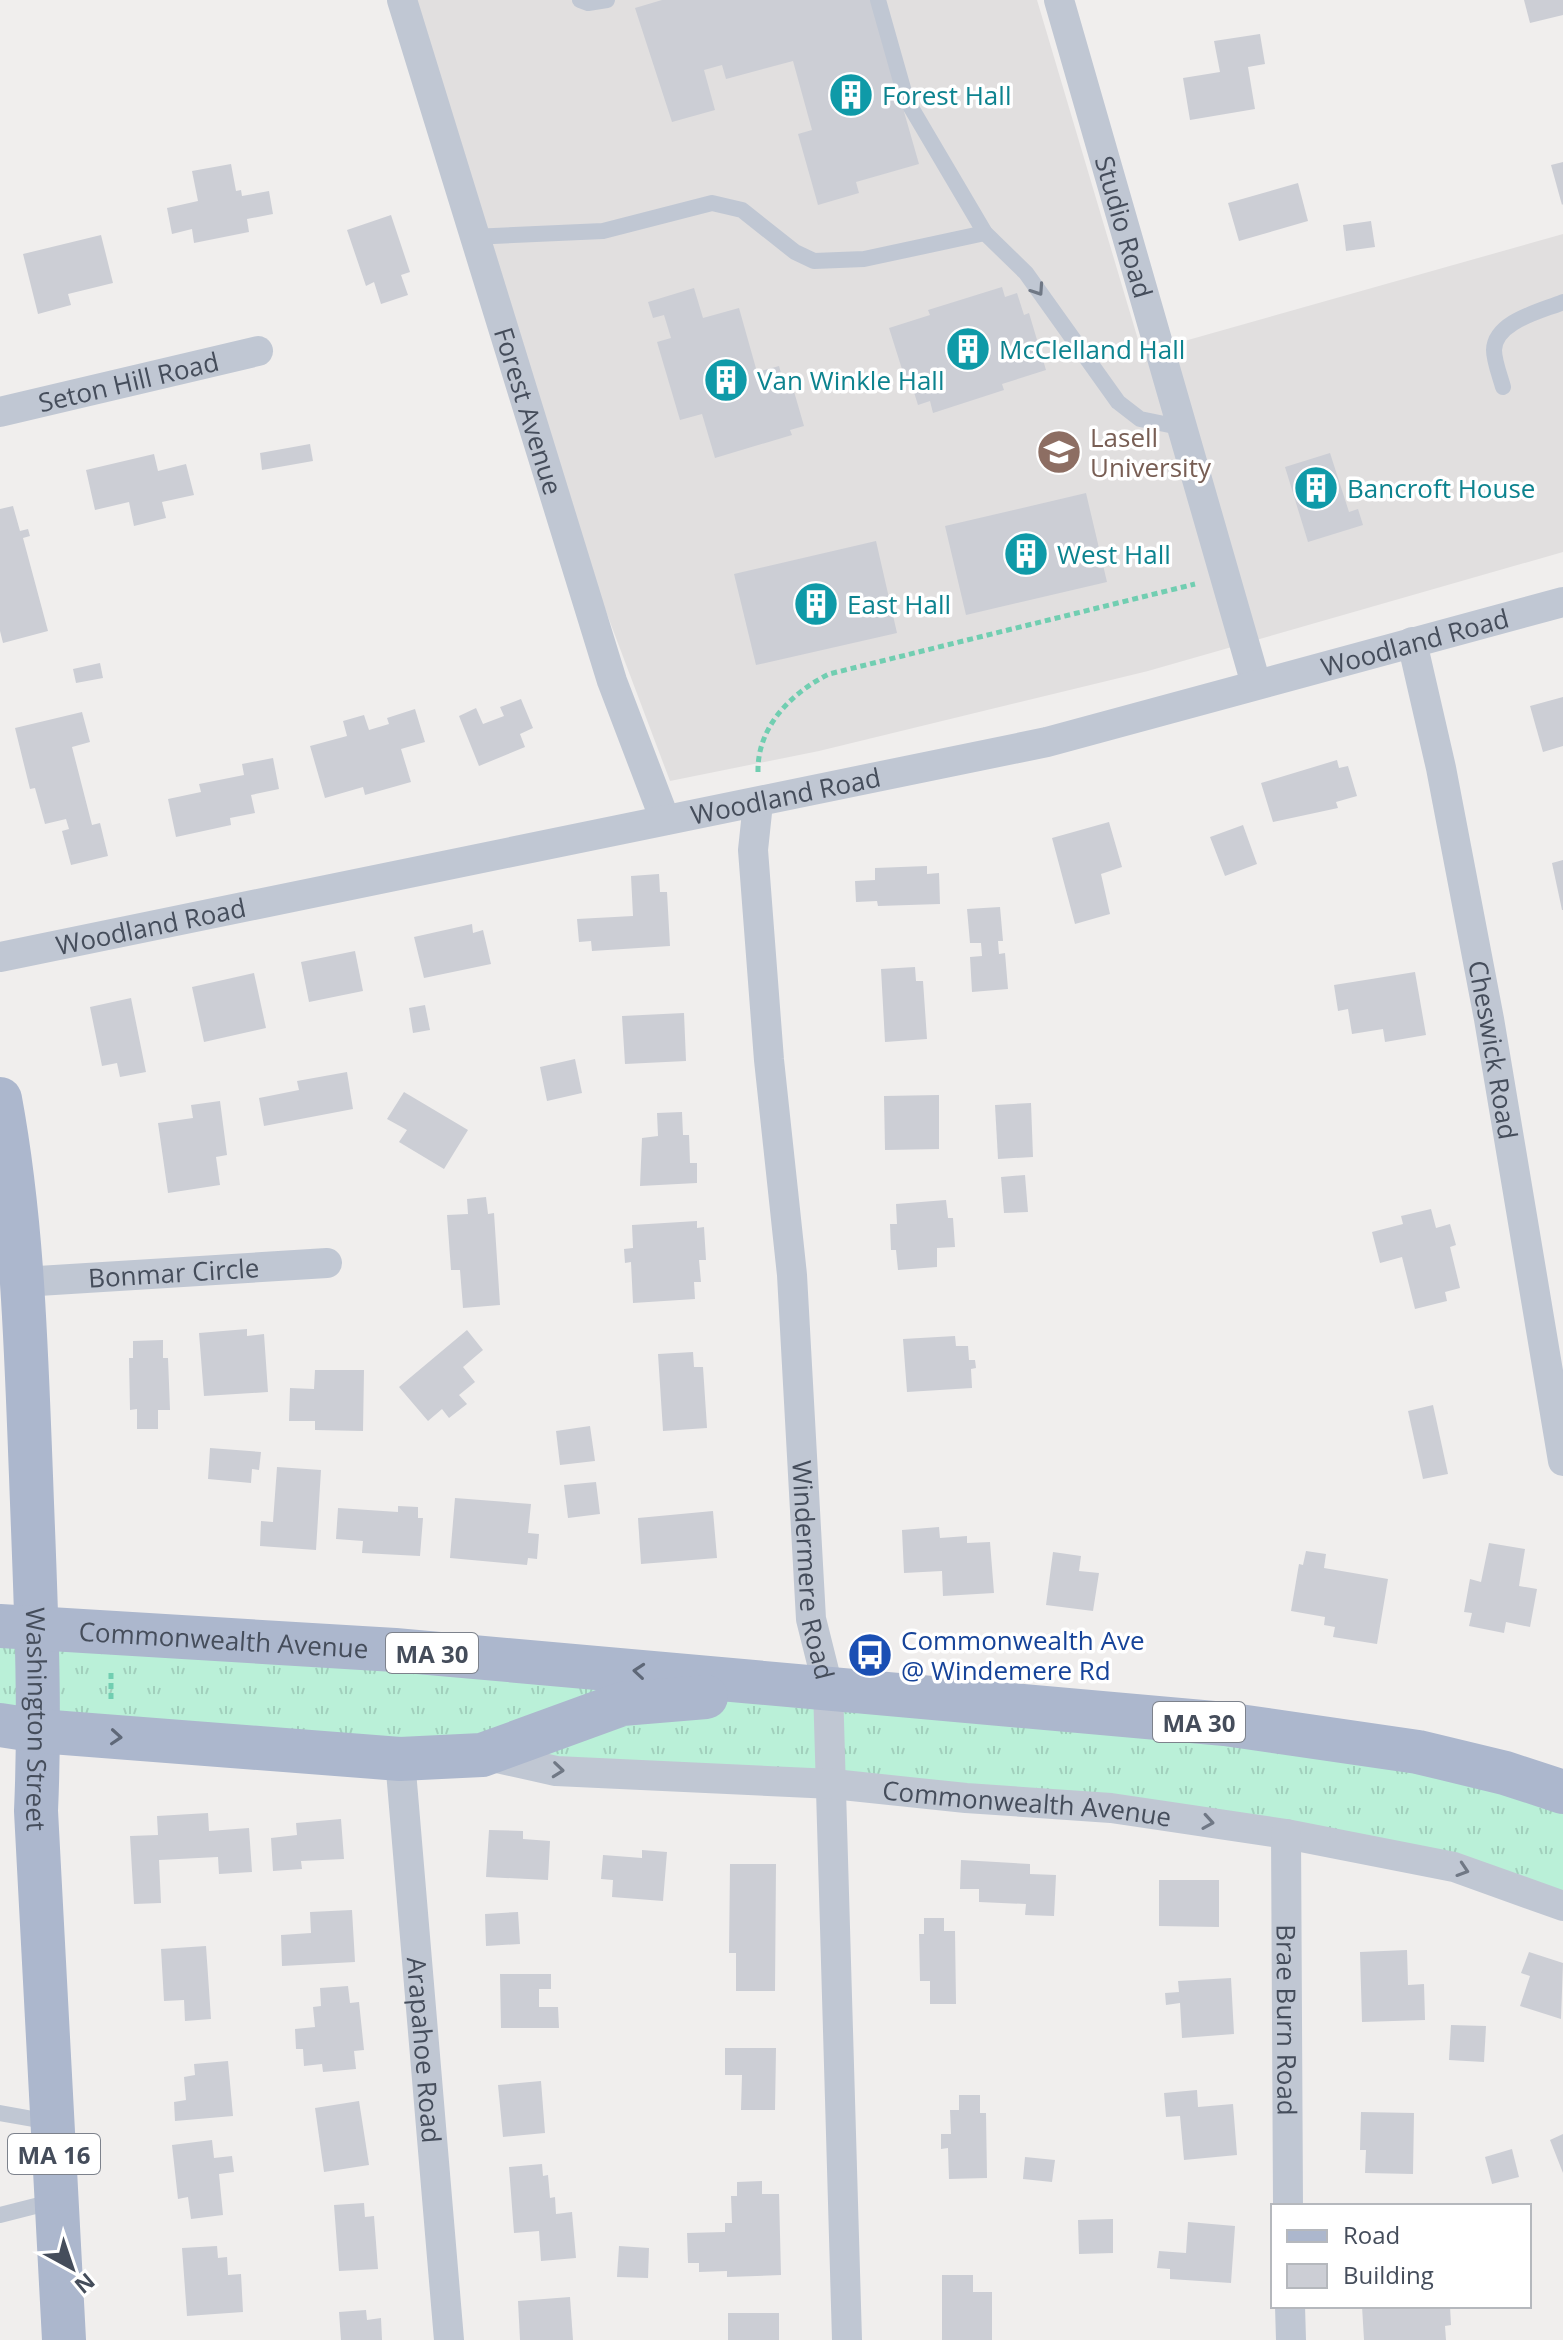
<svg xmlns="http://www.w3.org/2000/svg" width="1563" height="2340" viewBox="0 0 1563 2340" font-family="'Open Sans',sans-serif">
<defs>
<pattern id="grass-tufts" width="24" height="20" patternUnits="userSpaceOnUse" patternTransform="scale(2)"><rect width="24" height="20" fill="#baf0d8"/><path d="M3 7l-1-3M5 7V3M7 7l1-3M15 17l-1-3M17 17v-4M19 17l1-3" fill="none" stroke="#a1cfbc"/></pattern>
</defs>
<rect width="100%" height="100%" fill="#f0eeed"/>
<polygon fill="#e1dfdf" points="415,0 1037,0 1142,353 1563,234 1563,552 1148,671 819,751 670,781 593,577"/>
<polygon fill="url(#grass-tufts)" points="0,1626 828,1687 1563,1792 1563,1906 1286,1834 0,1729"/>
<g fill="#ccced5">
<polygon points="662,0 872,0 919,164 856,182 859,193 818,205 798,134 812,130 793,61 726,79 722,65 704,70 715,110 672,122 635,8"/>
<polygon points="1524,0 1563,0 1563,15 1530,23"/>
<polygon points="1260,34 1265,64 1248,67 1255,109 1190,120 1183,78 1220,72 1214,41"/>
<polygon points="1563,162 1563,204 1562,205 1551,165"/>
<polygon points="231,164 236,191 241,190 242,196 269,191 273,214 247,219 249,232 194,243 192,229 172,234 167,208 198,201 192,171"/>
<polygon points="1298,183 1308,221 1239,241 1228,203"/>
<polygon points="391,215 410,272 401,275 408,295 381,304 374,282 366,286 347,230"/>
<polygon points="1371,221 1375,247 1346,251 1343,225"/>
<polygon points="101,235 113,283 68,294 71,305 38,314 23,254"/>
<polygon points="1002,287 1005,297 1017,293 1024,315 1029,313 1046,370 1002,384 1004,390 933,413 930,401 918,405 911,383 907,385 889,328 930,315 928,310"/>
<polygon points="694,288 703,318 739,308 757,372 779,366 786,391 793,388 804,426 790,430 792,435 715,458 702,414 680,420 657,342 671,338 664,315 653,318 648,302"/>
<polygon points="310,444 313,461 262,470 260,453"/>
<polygon points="1330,453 1349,512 1358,509 1363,525 1308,542 1285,467"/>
<polygon points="154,454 158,471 186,464 194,495 162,502 166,518 134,526 129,502 95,510 86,470"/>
<polygon points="1086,493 1107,582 966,615 945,526"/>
<polygon points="13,506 20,531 28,529 30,536 23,538 48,631 3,643 0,631 0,509"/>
<polygon points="876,541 897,633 756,665 734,574"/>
<polygon points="100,663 103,678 76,683 73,669"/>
<polygon points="1563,697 1563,746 1543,752 1530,706"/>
<polygon points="521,699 533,728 520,734 525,747 479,766 459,716 476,708 483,724 504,716 500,707"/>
<polygon points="415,709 425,742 401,749 411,782 365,795 363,787 325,798 310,746 347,736 343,721 364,715 369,730 389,724 387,718"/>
<polygon points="82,712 90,742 72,747 92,825 100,823 108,856 71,865 62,831 69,829 66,819 45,824 35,788 30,789 15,728"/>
<polygon points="273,758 279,789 251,795 255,813 230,818 231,825 176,837 168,799 201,792 199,784 244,775 242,764"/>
<polygon points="1337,760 1339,768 1348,766 1357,796 1336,802 1338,808 1273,822 1261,783"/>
<polygon points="1109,822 1122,867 1101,874 1110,914 1075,924 1052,838"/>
<polygon points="1243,825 1257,864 1225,876 1210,837"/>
<polygon points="1563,860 1563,910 1562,910 1552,863"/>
<polygon points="927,866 927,874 939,873 940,904 878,906 877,901 856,902 855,881 875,880 875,868"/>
<polygon points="659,874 660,892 667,892 670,946 592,951 591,941 579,942 577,919 633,916 631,876"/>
<polygon points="1000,907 1003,941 998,941 999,954 1005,953 1008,989 972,992 970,957 982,956 981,943 970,943 967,909"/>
<polygon points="472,924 473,933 483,930 491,964 424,978 414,937"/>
<polygon points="355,951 363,991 309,1002 301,962"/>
<polygon points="915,967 916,981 923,981 927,1039 885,1042 881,969"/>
<polygon points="1415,972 1426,1035 1385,1042 1383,1029 1352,1034 1348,1009 1338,1011 1334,985"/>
<polygon points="254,973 266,1028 204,1042 192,987"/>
<polygon points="131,998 146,1072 120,1077 117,1063 102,1066 90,1007"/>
<polygon points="425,1005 430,1030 413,1033 409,1008"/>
<polygon points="684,1013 686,1061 625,1064 622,1016"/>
<polygon points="575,1059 582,1093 547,1101 540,1067"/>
<polygon points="347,1072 353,1109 264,1126 259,1098 299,1090 297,1081"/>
<polygon points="404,1092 468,1130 444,1169 399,1142 407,1130 387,1119"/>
<polygon points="939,1095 939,1149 885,1150 884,1096"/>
<polygon points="220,1101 227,1155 216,1157 220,1185 168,1193 158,1123 193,1118 191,1105"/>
<polygon points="1031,1103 1033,1157 998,1159 995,1105"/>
<polygon points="682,1112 683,1135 689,1135 690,1163 697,1163 697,1183 640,1186 642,1138 658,1136 657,1113"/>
<polygon points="1025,1175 1028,1212 1004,1213 1001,1177"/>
<polygon points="486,1197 488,1214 494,1213 500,1305 463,1308 460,1270 451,1270 447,1215 468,1214 467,1199"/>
<polygon points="946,1200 948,1218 953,1218 955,1247 937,1248 937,1267 898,1270 896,1250 891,1250 890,1224 897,1224 896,1204"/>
<polygon points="1431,1209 1436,1228 1450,1224 1456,1245 1450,1247 1460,1288 1445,1292 1447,1301 1415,1309 1402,1257 1380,1263 1372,1232 1403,1224 1401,1216"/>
<polygon points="697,1221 697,1228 704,1227 706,1260 699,1260 701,1282 694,1282 695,1299 633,1303 631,1262 625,1263 624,1249 633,1248 632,1225"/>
<polygon points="247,1329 247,1336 264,1334 268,1392 204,1396 199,1333"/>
<polygon points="467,1330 483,1350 463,1367 475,1382 459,1395 467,1404 449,1418 442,1409 428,1421 399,1387"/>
<polygon points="955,1336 956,1346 968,1346 969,1360 975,1360 976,1368 971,1369 972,1388 907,1392 903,1339"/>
<polygon points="163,1340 163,1358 168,1358 170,1410 158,1410 158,1429 137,1429 137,1409 130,1410 129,1358 133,1358 133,1341"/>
<polygon points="693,1352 694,1367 703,1367 707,1428 663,1431 658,1354"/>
<polygon points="315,1370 364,1370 363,1431 315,1430 315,1421 289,1421 290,1388 314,1389"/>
<polygon points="1433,1405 1448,1474 1423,1479 1408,1411"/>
<polygon points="590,1426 595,1461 560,1465 556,1431"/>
<polygon points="210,1448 261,1452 259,1470 252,1469 251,1483 208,1479"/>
<polygon points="277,1467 321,1470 316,1550 260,1546 261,1521 273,1522"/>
<polygon points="596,1482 600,1514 568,1518 564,1485"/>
<polygon points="455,1498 531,1504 528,1533 539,1534 537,1559 528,1558 527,1565 450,1558"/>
<polygon points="398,1506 418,1507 418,1518 423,1518 420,1556 362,1553 363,1541 336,1539 338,1508 398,1512"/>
<polygon points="713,1511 717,1558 641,1564 638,1518"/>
<polygon points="939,1527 940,1538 967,1536 967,1543 990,1542 994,1593 943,1596 942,1571 904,1573 902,1530"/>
<polygon points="1489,1543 1525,1549 1519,1586 1537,1589 1530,1627 1506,1622 1504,1633 1469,1626 1472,1613 1464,1612 1470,1579 1481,1582"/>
<polygon points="1306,1551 1326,1554 1324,1568 1388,1579 1377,1644 1333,1637 1335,1627 1324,1625 1325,1617 1291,1611 1299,1564 1303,1565"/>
<polygon points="1053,1552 1081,1556 1079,1571 1099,1573 1093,1611 1046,1605"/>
<polygon points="208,1813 209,1831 249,1828 252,1872 219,1874 218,1857 159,1860 161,1903 134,1904 130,1836 158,1835 157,1816"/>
<polygon points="341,1819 344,1859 301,1861 302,1869 273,1871 271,1838 297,1835 296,1823"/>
<polygon points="489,1830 523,1831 523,1839 550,1841 548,1880 486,1877"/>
<polygon points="642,1850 667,1852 663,1901 612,1897 613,1880 601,1879 603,1855 642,1858"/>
<polygon points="961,1860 1030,1864 1030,1874 1056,1875 1054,1916 1025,1915 1026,1904 979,1902 979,1889 960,1889"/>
<polygon points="730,1864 776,1864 775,1991 736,1991 736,1953 729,1953"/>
<polygon points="1159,1880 1219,1880 1219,1927 1159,1926"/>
<polygon points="352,1910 355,1962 282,1966 281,1935 311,1933 310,1912"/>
<polygon points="518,1912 520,1944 486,1946 485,1914"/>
<polygon points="924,1918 944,1918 944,1931 955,1931 956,2004 930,2004 930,1981 920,1981 919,1934 924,1934"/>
<polygon points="206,1946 211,2019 185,2021 184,2000 164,2001 161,1949"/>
<polygon points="1407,1950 1408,1985 1424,1984 1425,2020 1362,2022 1360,1952"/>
<polygon points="1529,1952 1563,1963 1561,2019 1520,2006 1530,1976 1521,1973"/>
<polygon points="500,1974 551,1974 551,1989 539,1989 539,2007 558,2007 559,2028 501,2028"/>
<polygon points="1231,1978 1234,2034 1182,2038 1180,2003 1166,2005 1165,1993 1179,1992 1178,1981"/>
<polygon points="348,1986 350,2003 359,2002 364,2050 354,2051 356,2069 323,2072 322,2064 304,2066 303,2049 296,2049 295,2029 315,2027 313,2007 321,2006 320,1988"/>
<polygon points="1451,2025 1486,2026 1484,2062 1449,2060"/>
<polygon points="725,2048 776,2048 775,2110 741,2110 742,2075 725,2075"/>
<polygon points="228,2061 233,2116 175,2121 174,2102 186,2100 184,2077 195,2075 194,2064"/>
<polygon points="541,2081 545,2133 503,2137 498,2085"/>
<polygon points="1197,2090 1198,2107 1233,2104 1237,2155 1184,2160 1180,2116 1166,2117 1164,2093"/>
<polygon points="959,2095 980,2095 980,2113 986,2113 987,2178 949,2179 948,2148 941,2149 941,2134 951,2134 950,2110 959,2110"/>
<polygon points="359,2101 369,2165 324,2172 315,2108"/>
<polygon points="1361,2112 1414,2113 1413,2174 1365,2173 1366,2150 1360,2150"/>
<polygon points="1563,2134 1563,2173 1550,2140"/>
<polygon points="212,2140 214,2158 232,2156 234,2172 219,2174 223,2215 191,2219 188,2197 178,2199 172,2145"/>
<polygon points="1512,2149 1519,2177 1492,2184 1485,2157"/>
<polygon points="1025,2157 1055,2160 1052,2182 1023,2179"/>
<polygon points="542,2164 543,2176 548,2175 550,2198 555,2197 556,2214 572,2212 576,2258 541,2261 539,2231 514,2233 509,2167"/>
<polygon points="762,2181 762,2194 779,2194 781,2275 727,2277 727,2271 699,2272 699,2263 688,2263 687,2233 725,2232 725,2223 732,2223 731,2196 737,2196 737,2182"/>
<polygon points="364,2203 365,2217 374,2216 378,2269 339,2271 334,2205"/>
<polygon points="1113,2219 1113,2253 1079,2254 1078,2220"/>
<polygon points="1188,2222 1235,2226 1231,2283 1170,2279 1170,2269 1157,2268 1159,2251 1186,2253"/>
<polygon points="217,2246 218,2258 227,2257 228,2275 241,2274 243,2312 187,2316 182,2248"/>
<polygon points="619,2246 649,2248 648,2278 617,2277"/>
<polygon points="942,2275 973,2275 973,2292 992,2292 992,2340 942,2340"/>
<polygon points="570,2297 573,2340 520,2340 518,2301"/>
<polygon points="1362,2306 1450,2306 1451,2325 1445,2326 1446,2340 1364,2340"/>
<polygon points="366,2310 367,2320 381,2318 382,2340 341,2340 339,2312"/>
<rect x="728" y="2313" width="51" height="27"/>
</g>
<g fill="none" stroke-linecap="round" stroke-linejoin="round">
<g stroke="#71ceb1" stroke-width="5" stroke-dasharray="6 4" stroke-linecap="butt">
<path d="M758,772c-1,-45 33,-79 71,-98l366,-90"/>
<polyline points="111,1699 111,1669"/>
</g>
<g stroke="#c0c7d3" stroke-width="16">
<polyline points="580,0 588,3 607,0"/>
<polyline points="878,0 906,99 985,233 1026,273 1118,402 1140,419 1184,428"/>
<polyline points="472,237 603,231 712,203 742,210 795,252 814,261 864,259 985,233"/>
<path d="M1503,387c-3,-11 -9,-26 -9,-37 1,-29 48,-39 69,-48"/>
<polyline points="0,2113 50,2122"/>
<polyline points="0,2215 55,2201"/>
</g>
<g stroke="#c0c7d3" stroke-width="30">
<path id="s1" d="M402,0l210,681 53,139"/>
<path id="s2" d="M1059,0l197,684"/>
<path id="s3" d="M0,412l258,-61"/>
<path id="s4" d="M1412,642l29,126 48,251 74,442"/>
<path id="s5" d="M758,803l-5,47 16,210 23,215 19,344 17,68 19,653"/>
<path id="s6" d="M0,957l1047,-215 516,-140"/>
<path id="s7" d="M22,1282l305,-19"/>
<path id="s8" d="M484,1755l72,16 277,13 133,14 145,10 175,26 168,33 109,39"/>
<path id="s9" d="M400,1759l49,581"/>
<path id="s10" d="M1286,1834l2,372"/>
<polyline points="1290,2306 1291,2340"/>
</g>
<g stroke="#acb7cd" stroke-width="44">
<path id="s11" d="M0,1099c23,124 26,251 31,377 4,111 10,224 5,335l28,529"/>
<path id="s12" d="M0,1626l395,24 830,74 193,28 87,21 58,19"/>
<polyline points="0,1725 39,1731 400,1759 482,1755 622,1704 706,1697"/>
</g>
</g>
<defs><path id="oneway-chevron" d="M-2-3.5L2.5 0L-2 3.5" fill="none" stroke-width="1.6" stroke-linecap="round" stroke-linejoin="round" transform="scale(2)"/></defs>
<g stroke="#707885">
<use href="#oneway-chevron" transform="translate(1038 290) rotate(56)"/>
<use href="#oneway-chevron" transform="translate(558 1770) rotate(6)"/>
<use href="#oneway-chevron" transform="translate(1208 1822) rotate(9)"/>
<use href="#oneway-chevron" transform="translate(1463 1870) rotate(18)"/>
</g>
<g stroke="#5f6878">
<use href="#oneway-chevron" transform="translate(639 1671) rotate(-175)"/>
<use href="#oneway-chevron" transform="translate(116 1737) rotate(4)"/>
</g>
<defs>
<g id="building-disc" transform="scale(2.3)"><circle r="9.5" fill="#0f9aa8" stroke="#fff"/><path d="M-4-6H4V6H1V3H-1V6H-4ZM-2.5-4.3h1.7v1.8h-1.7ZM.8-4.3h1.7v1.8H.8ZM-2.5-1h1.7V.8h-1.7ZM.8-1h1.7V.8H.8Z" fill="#fff"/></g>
<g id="university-disc" transform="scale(2.3)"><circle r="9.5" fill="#8d6e63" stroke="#fff"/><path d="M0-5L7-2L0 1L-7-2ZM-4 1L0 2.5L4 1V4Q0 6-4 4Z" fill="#fff"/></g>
<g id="bus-disc" transform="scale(2.3)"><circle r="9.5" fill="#1a4fb4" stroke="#fff"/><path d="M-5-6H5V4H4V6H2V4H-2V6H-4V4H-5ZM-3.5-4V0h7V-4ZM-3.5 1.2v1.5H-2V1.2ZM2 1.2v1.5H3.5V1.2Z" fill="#fff"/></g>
</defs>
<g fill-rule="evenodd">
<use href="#building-disc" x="851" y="95"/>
<use href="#building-disc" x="968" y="349"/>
<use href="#building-disc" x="726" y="380"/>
<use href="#university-disc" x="1059" y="452"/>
<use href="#building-disc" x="1316" y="488"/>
<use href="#building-disc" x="1026" y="554"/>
<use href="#building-disc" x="816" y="604"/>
<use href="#bus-disc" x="870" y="1655"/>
</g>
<g text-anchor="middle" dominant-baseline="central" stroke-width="7" stroke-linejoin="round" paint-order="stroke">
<g fill="#fff" stroke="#7d828c" stroke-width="2">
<rect x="386" y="1633" width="92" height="40" rx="6"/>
<rect x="1153" y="1702" width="92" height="40" rx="6"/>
<rect x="8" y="2134" width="92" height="40" rx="6"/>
</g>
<g font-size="24" font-weight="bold" fill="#454d5b">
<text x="432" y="1653">MA 30</text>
<text x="1199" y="1722">MA 30</text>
<text x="54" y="2154">MA 16</text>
</g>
<g font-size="26" fill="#0d838f" stroke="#fff" text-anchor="start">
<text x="882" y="95">Forest Hall</text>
<text x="999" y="349">McClelland Hall</text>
<text x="757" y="380">Van Winkle Hall</text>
<text x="1347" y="488">Bancroft House</text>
<text x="1057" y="554">West Hall</text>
<text x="847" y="604">East Hall</text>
</g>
<g font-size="26" fill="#454d5b" stroke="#fff">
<text stroke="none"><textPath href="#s2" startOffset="236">Studio Road</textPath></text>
<text stroke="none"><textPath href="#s3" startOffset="132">Seton Hill Road</textPath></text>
<text stroke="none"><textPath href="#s1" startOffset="430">Forest Avenue</textPath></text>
<text stroke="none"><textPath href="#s6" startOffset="1450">Woodland Road</textPath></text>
<text stroke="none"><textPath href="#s6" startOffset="802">Woodland Road</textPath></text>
<text stroke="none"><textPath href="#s6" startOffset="154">Woodland Road</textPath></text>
<text stroke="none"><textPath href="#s4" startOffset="416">Cheswick Road</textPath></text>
<text stroke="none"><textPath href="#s7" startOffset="152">Bonmar Circle</textPath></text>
<text stroke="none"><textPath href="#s5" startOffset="770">Windermere Road</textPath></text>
<text stroke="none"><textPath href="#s12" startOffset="224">Commonwealth Avenue</textPath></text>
<text stroke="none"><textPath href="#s11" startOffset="622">Washington Street</textPath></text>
<text stroke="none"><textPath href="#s8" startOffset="546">Commonwealth Avenue</textPath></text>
<text stroke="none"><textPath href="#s10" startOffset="186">Brae Burn Road</textPath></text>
<text stroke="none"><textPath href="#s9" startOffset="292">Arapahoe Road</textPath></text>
</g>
<g font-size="26" fill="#785e54" stroke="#fff" text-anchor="start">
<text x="1090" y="437">Lasell<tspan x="1090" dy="30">University</tspan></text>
</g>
<g font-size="26" fill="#164399" stroke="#fff" text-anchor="start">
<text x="901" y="1640">Commonwealth Ave<tspan x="901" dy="30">@ Windemere Rd</tspan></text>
</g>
</g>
<rect x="1271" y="2204" width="260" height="104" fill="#ffffff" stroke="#b5b8bd" stroke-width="2"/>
<rect x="1287" y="2230" width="40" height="12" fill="#acb7cd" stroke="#b5b8bd" stroke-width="2"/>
<text x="1343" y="2244" font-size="24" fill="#454d5b">Road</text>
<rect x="1287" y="2264" width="40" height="24" fill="#ccced5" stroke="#b5b8bd" stroke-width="2"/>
<text x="1343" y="2284" font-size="24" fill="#454d5b">Building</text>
<g transform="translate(72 2268) rotate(140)" stroke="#ffffff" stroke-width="6" paint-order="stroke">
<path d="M0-6L14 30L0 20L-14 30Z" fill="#454d5b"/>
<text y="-12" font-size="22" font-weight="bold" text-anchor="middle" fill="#454d5b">N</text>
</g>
</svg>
